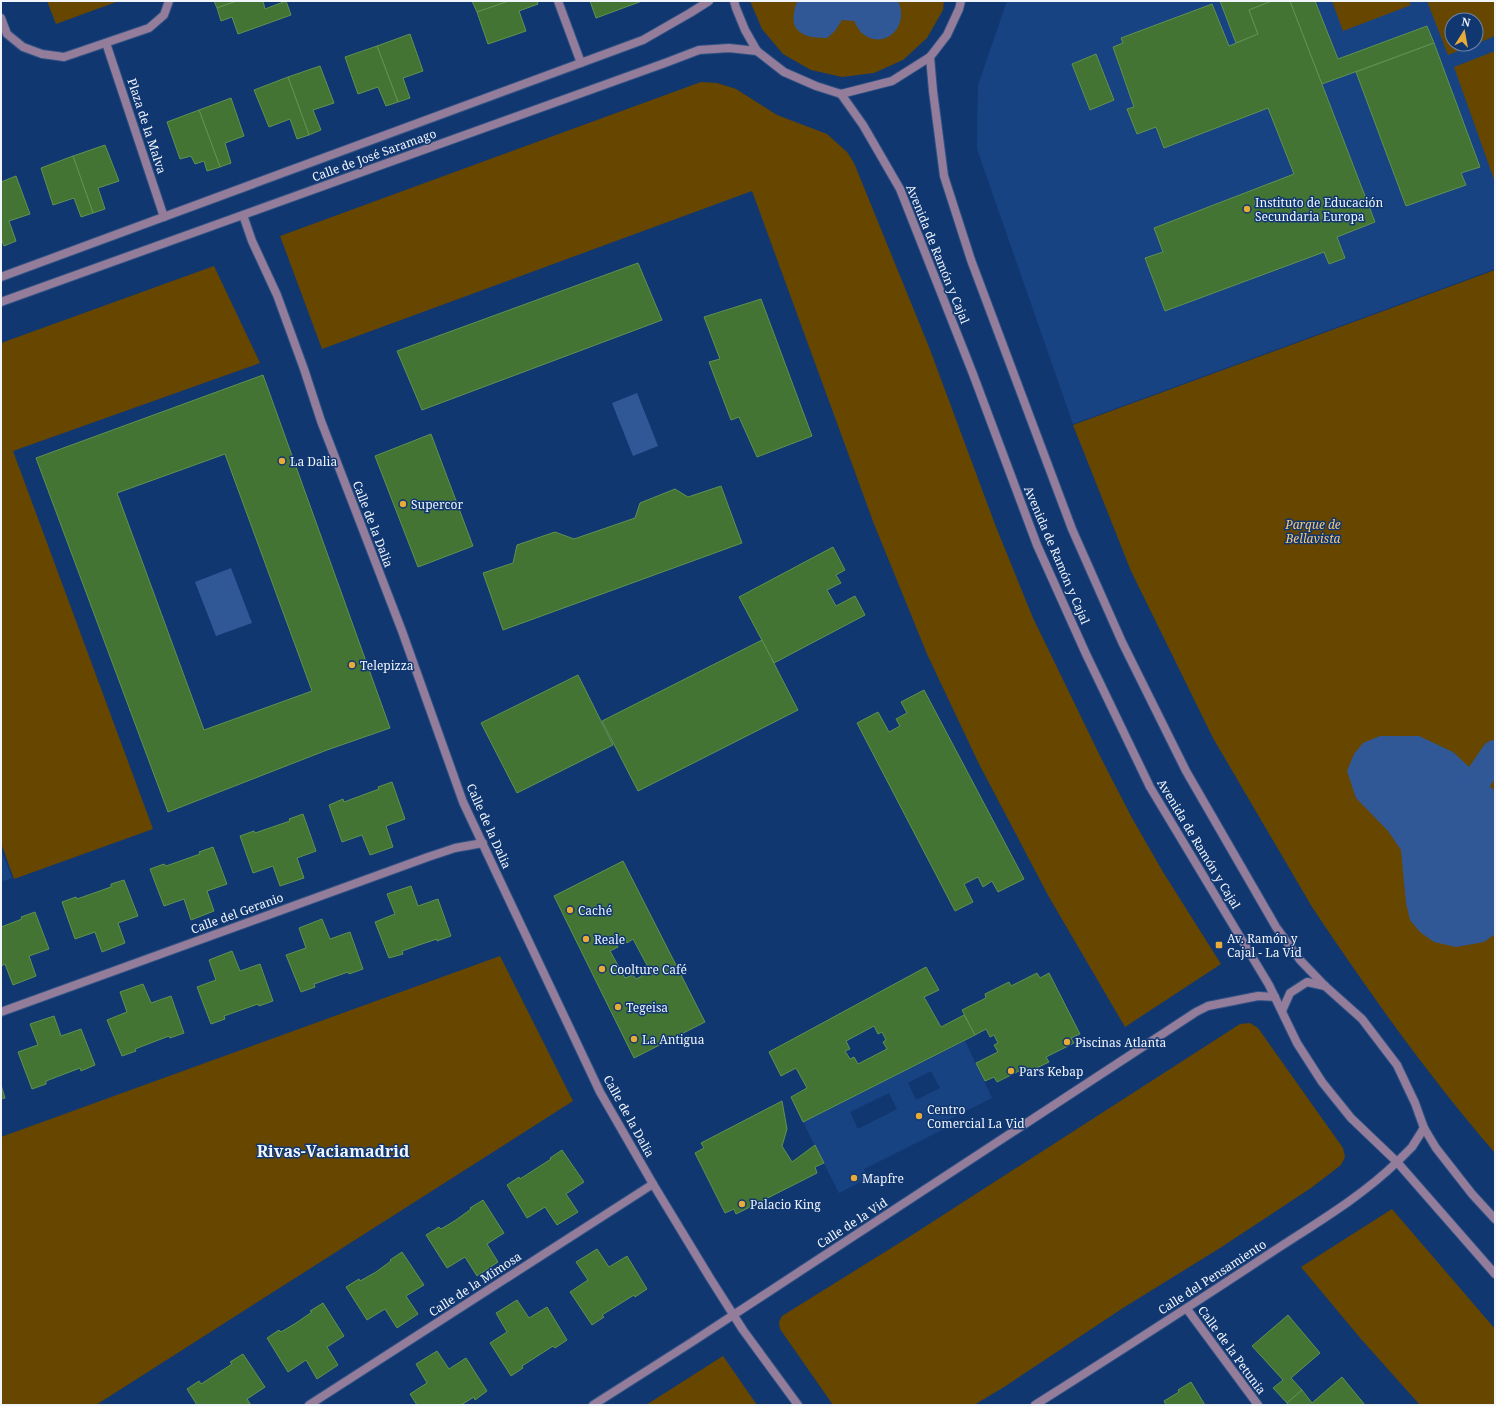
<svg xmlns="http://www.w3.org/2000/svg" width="1496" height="1406" viewBox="0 0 1496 1406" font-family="'Noto Serif',serif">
<rect width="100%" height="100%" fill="#113771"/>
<g fill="#184382" fill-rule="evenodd">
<path d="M1007,1h488v268l-422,155 -96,-275 1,-64zM1452,20h24v24h-24z"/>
<polygon points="1,849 12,878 1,882"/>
<path d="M965,1041l27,57 -44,22 2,6 -86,43 4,9 -29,15 -36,-71zM931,1071l9,17 -24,12 -8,-17zM889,1093l8,16 -39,20 -8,-17z"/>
</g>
<g fill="#674600">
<polygon points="47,1 119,1 56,24"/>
<polygon points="750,1 944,1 943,10 927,38 903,60 874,73 842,77 811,70 783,54 762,29"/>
<polygon points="1332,1 1409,1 1411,5 1343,31"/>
<polygon points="1427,1 1495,1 1495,36 1476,44 1476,20 1452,20 1452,44 1475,44 1448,55"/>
<polygon points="1495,51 1495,182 1454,67"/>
<polygon points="701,82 717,83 736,89 777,115 827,134 847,152 854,163 929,347 996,527 1033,618 1101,758 1132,818 1163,872 1221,964 1125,1027 1049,897 979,764 927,654 874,524 752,191 322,349 280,236"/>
<polygon points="214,266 260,363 13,451 153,829 14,879 1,843 1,343"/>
<path d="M1495,270v883c-66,-76 -127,-162 -183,-246l-99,-169 -82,-167 -58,-146z"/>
<polygon points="500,956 573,1101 96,1405 1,1405 1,1137"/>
<polygon points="1250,1023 1258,1028 1343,1148 1345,1157 1341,1165 1311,1188 1220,1248 1123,1308 1004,1387 974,1405 833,1405 780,1329 779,1322 782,1316 909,1237 1240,1024"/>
<polygon points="1392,1209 1495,1329 1495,1405 1420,1405 1361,1339 1301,1267"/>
<polygon points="723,1356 757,1405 646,1405"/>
</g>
<g fill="#305897">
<path d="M798,1h100c12,24 -12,50 -35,33 -4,-3 -7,-9 -9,-13l-12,-1 -7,11 -8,7c-17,0 -37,-3 -33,-25 1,-5 1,-8 4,-12z"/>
<polygon points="637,393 658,446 633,456 612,403"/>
<polygon points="231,568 252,623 216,636 195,582"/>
<polygon points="1380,736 1419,736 1453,752 1495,791 1495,934 1484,942 1456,947 1434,942 1420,932 1410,920 1406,903 1401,850 1388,831 1356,798 1347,771 1354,754 1363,743"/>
</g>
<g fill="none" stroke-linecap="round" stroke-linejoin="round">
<polyline stroke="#305897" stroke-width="28" points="1480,776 1495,754"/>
</g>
<g fill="#437434" stroke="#609251" fill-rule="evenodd">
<polygon points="214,1 237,1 217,8"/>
<polygon points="237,1 263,1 265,9 286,1 291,15 238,34 232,17 221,21 217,8"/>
<polygon points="472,1 509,1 477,12"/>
<polygon points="509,1 537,1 538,4 519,11 526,31 488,44 477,12"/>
<polygon points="590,1 642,1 596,18"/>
<polygon points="1220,1 1272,1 1249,10 1258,34 1236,43"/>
<polygon points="1272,1 1290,1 1375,222 1337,237 1345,258 1329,264 1324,252 1165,311 1145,258 1163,252 1154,228 1294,174 1268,108 1164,148 1156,127 1137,134 1127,109 1134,107 1113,47 1123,43 1121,38 1212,4 1229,46 1258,34 1249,10"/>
<polygon points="1290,1 1315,1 1338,59 1427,26 1434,43 1322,84"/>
<polygon points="410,34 423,71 403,78 410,98 398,102 377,46"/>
<polygon points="1434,43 1480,167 1461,173 1466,185 1406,206 1356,72"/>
<polygon points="377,46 398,102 386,106 378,87 358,94 345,57"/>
<polygon points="1096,54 1114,100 1090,110 1072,64"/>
<polygon points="320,66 334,103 313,110 321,130 309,135 288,77"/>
<polygon points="288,77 309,135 297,139 290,119 269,127 254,90"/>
<polygon points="231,98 244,136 225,143 231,163 220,167 199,110"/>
<polygon points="199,110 220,167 207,171 204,161 195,164 191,156 180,159 167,122"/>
<polygon points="105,145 119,181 98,188 105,209 93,213 73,156"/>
<polygon points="73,156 93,213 81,217 74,198 53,205 41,168"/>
<polygon points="16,176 30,214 9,221 16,241 4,246 1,238 1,182"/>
<polygon points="638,263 662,320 422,410 397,351"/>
<polygon points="761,299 812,436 757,457 739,417 731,420 709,362 720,359 704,317"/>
<path d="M263,375l127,353 -63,22 -159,62 -132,-354zM225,454l87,237 -108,39 -87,-237z"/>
<polygon points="431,434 473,546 418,567 375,456"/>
<polygon points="721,486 742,543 503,630 483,573 513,563 517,545 555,532 574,539 635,518 640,503 675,489 688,497"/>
<polygon points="833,547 845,570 836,575 841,583 827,590 836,606 855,596 865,615 774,663 739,597"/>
<polygon points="762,640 798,710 638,791 602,721"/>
<polygon points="578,675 613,745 517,793 481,723"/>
<polygon points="924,690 1024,879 998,892 992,881 983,887 978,877 964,884 973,902 955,911 857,723 878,712 889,732 900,726 896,719 907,713 901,702"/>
<polygon points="392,782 405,819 386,826 393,847 370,855 362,835 342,842 329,805 343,799 344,802 379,789 378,787"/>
<polygon points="303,814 316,851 297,858 304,878 280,886 273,866 253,873 240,836 254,831 255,833 290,821 289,819"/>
<polygon points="213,847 227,884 207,891 214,911 191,920 184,899 164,906 150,869 164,864 166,866 200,854 199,852"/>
<path d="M623,861l82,161 -71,36 -80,-162zM624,938l3,5 6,-4 15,28 -8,4 2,5 -6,3 -3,-4 -8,3 -15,-27 8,-4 -3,-5z"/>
<polygon points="124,880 138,916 118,923 125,943 102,952 95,932 75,939 62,902 76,897 77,899 111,887 111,884"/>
<polygon points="411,886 418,906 438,899 451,936 437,941 437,939 419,945 402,951 403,954 389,958 375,922 395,914 387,894"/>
<polygon points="35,912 49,949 29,956 36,976 13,985 5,964 1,966 1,927 22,919 21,917"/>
<polygon points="322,919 330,939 350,932 363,969 349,974 348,972 314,984 315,987 301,992 286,955 306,948 299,928"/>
<polygon points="232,951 240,971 260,964 273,1001 259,1006 258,1004 224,1016 225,1019 211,1024 197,987 216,980 209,960"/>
<path d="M926,967l13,23 -15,7 17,30 23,-12 11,20 -172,87 -12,-25 16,-9 -11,-20 -15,8 -12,-24zM874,1026l4,8 4,-2 4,8 -3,2 4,7 -29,15 -4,-7 -4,2 -5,-8 5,-2 -4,-8z"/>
<polygon points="1037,973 1040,978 1049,973 1080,1034 1071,1038 1074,1043 1046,1057 1049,1062 1026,1073 1023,1069 997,1082 994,1077 985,1081 976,1063 998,1052 994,1045 998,1043 994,1035 990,1037 986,1029 975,1035 962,1010 986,998 985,994 1009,982 1011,986"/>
<polygon points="143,984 151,1003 171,996 184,1033 170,1038 169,1036 135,1049 136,1051 122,1056 107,1020 127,1012 120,992"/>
<polygon points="54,1016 61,1036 81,1029 95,1065 81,1071 80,1068 46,1081 46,1084 32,1089 18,1052 38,1045 30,1024"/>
<polygon points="1,1085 5,1098 1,1099"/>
<polygon points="782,1101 787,1129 782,1146 792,1162 815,1145 824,1163 815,1167 817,1173 744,1210 736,1214 734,1209 725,1213 695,1153 704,1148 701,1143"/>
<polygon points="562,1150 584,1182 566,1194 578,1212 557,1225 545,1207 527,1218 507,1185 519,1177 520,1179 551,1159 550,1158"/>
<polygon points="483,1200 504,1233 487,1244 498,1262 477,1276 465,1257 447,1268 426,1235 439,1227 441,1229 456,1220 471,1209 470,1208"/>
<polygon points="597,1249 609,1267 627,1256 647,1289 635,1297 634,1295 602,1315 604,1317 592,1325 570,1292 588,1280 576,1262"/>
<polygon points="402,1252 424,1285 406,1296 418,1314 397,1328 385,1309 367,1320 346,1287 359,1279 360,1281 376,1272 391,1261 390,1260"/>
<polygon points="517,1300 529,1318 547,1307 567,1340 555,1348 553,1346 522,1366 523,1368 511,1376 490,1343 507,1332 496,1313"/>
<polygon points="323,1303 344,1336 327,1347 338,1365 317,1379 306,1360 288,1372 267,1338 279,1330 281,1332 296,1323 312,1312 310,1311"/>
<polygon points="1288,1315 1320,1353 1291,1378 1302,1390 1287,1403 1273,1388 1283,1380 1252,1346"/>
<polygon points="437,1351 449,1369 466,1358 487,1391 475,1400 474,1397 461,1405 417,1405 410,1394 427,1383 416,1364"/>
<polygon points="243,1354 265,1387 247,1399 251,1405 197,1405 187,1389 199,1381 201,1384 232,1364 230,1362"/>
<polygon points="1342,1377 1365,1405 1288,1405 1287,1403 1302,1390 1312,1403"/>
<polygon points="1191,1382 1205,1405 1166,1405 1164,1401 1179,1392 1178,1390"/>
</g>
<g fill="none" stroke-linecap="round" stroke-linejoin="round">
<g stroke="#305284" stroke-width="10">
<g id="minor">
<polyline points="558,1 581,63"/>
<polyline points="1,18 7,34 23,47 42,54 64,57 149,28 164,15 169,1"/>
<polyline points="106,43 164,217"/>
<polyline points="243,215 252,241 277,295 304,369 321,421 402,631 463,802 494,868 600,1092 653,1184 710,1278 743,1330 798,1405"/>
<polyline points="1,1012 428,857 455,848 483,843"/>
<polyline points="1187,1309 1258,1405"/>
<polyline points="309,1405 653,1184"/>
<polyline points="593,1405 692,1342 1196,1012 1208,1006 1258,996 1275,997"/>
<path d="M1035,1405c79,-50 157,-100 234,-151 44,-29 91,-56 128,-92"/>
</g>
</g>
<g stroke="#305284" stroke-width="10">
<g id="tertiary">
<polyline points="734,1 736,8 745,30 757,51 784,72 816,86 841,94 892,81 930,57 947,35 959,9 961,1"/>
<polyline points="930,57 933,91 944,176 971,260 1072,529 1122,642 1186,771 1276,927 1300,960 1325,986 1362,1019 1397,1065 1415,1103 1424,1128 1436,1148 1472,1194 1495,1219"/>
<polyline points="841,94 863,125 900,189 973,374 1037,545 1086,654 1150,787 1269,985 1297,1043 1322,1082 1351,1118 1397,1162 1495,1274"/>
<polyline points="1,277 643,40 690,13 709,1"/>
<polyline points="1,302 665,63 699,50 729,48 757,51"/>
<polyline points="1282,1011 1290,993 1307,982 1325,986"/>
<polyline points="1397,1162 1412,1147 1424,1128"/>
</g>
</g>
<use href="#minor" stroke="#937d9a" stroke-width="8"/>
<use href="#tertiary" stroke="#937d9a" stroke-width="8"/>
</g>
<g fill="#e8ab37" stroke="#113771" stroke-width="1.5">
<circle cx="1247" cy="209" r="4"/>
<circle cx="282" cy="461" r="4"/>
<circle cx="403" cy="504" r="4"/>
<circle cx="352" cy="665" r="4"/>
<circle cx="570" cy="910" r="4"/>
<circle cx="586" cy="939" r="4"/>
<rect x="1215" y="941" width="8" height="8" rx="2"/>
<circle cx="602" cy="969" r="4"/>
<circle cx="618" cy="1007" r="4"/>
<circle cx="634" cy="1039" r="4"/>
<circle cx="1067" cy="1042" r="4"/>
<circle cx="1011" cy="1071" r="4"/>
<circle cx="919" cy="1116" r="4"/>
<circle cx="854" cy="1178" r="4"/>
<circle cx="742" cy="1204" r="4"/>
</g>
<g text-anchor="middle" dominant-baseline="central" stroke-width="3" stroke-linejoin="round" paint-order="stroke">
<g font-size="12" fill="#f0f5fc" stroke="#113771">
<text transform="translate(147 126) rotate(72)">Plaza de la Malva</text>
<text transform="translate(374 155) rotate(-20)">Calle de José Saramago</text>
<text transform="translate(938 254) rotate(68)">Avenida de Ramón y Cajal</text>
<text transform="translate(373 524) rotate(69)">Calle de la Dalia</text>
<text transform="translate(1057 555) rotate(67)">Avenida de Ramón y Cajal</text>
<text transform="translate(489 826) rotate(66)">Calle de la Dalia</text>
<text transform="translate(1199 844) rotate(59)">Avenida de Ramón y Cajal</text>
<text transform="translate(237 913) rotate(-20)">Calle del Geranio</text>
<text transform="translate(629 1116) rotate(61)">Calle de la Dalia</text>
<text transform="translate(852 1223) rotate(-33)">Calle de la Vid</text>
<text transform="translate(1212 1277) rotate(-33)">Calle del Pensamiento</text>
<text transform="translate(475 1284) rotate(-33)">Calle de la Mimosa</text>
<text transform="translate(1232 1350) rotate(54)">Calle de la Petunia</text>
</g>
<g font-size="12" fill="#f0f5fc" stroke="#113771" text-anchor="start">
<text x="1255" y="202">Instituto de Educación<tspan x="1255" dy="14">Secundaria Europa</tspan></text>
<text x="290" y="461">La Dalia</text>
<text x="411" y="504">Supercor</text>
<text x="360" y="665">Telepizza</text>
<text x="578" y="910">Caché</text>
<text x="1227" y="938">Av. Ramón y<tspan x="1227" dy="14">Cajal - La Vid</tspan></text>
<text x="594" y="939">Reale</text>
<text x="610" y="969">Coolture Café</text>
<text x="626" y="1007">Tegeisa</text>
<text x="642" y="1039">La Antigua</text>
<text x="1075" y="1042">Piscinas Atlanta</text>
<text x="1019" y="1071">Pars Kebap</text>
<text x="927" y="1109">Centro<tspan x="927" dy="14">Comercial La Vid</tspan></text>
<text x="862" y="1178">Mapfre</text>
<text x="750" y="1204">Palacio King</text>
</g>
<g font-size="12" font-style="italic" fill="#f9c776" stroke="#113771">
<text x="1313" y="524">Parque de<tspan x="1313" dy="14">Bellavista</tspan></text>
</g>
<g font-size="16" font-weight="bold" fill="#f0f5fc" stroke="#113771">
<text x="333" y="1151">Rivas-Vaciamadrid</text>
</g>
</g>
<rect width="1496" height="1406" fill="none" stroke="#f0f5fc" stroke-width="4"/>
<g transform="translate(1464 32) rotate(11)"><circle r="19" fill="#113771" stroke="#6a83a9"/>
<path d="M0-3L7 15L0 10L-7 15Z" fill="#e8ab37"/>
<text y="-6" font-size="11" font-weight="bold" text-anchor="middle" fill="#f0f5fc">N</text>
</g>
</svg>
